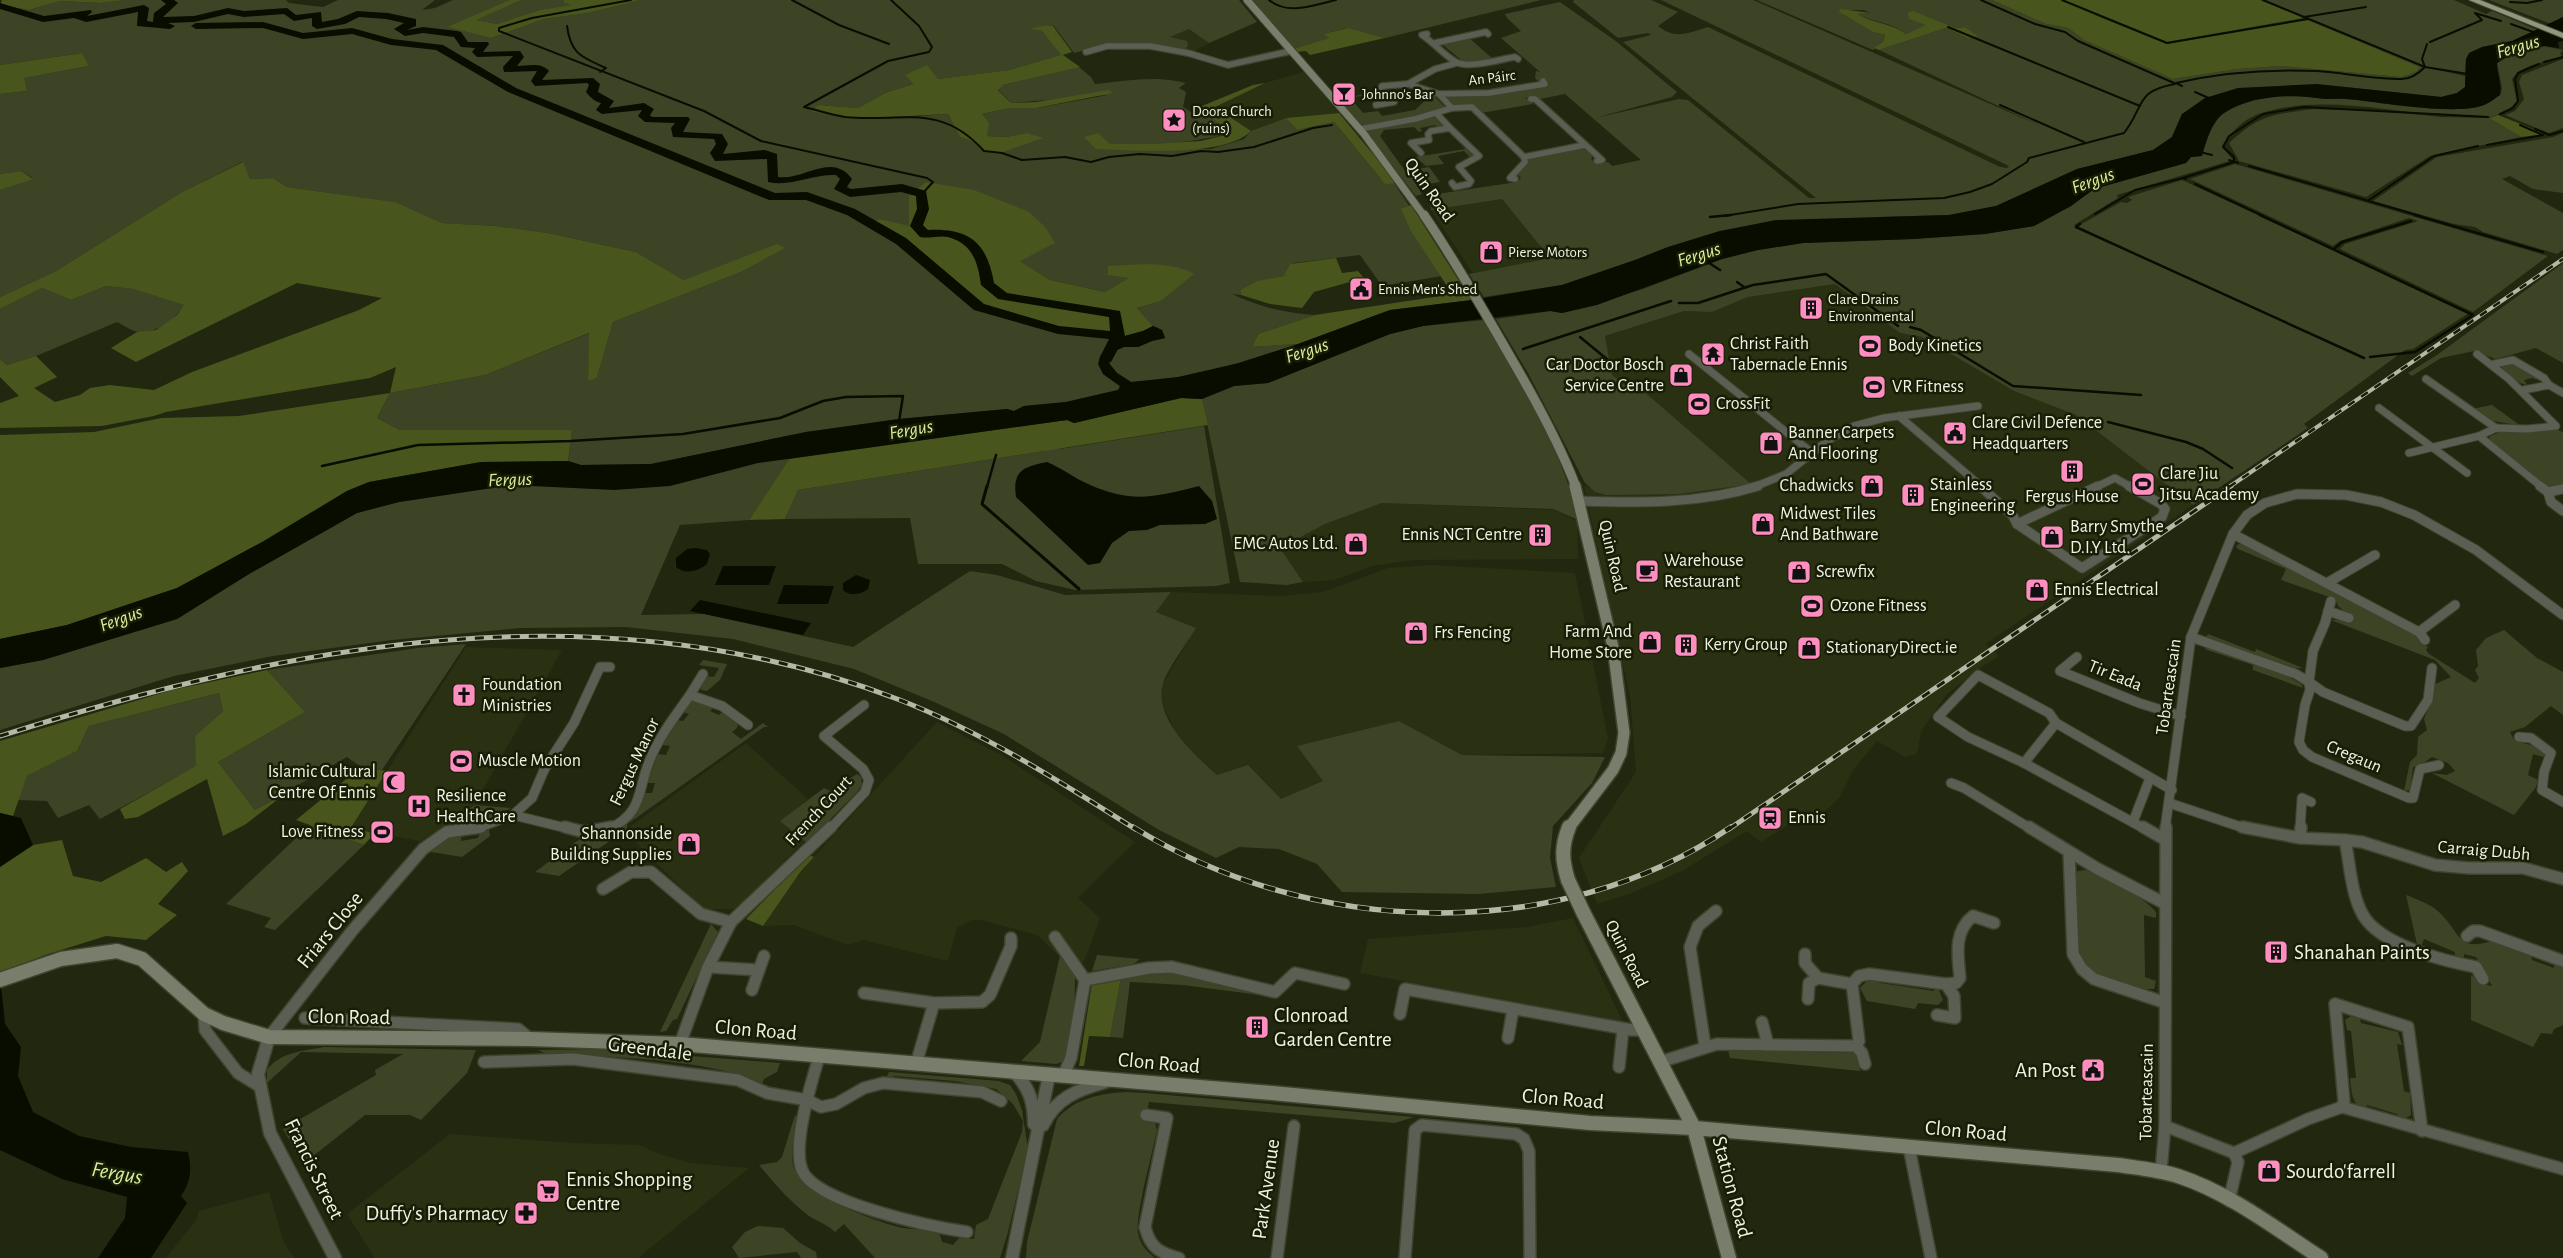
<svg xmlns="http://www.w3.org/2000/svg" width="2563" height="1258" viewBox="0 0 2563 1258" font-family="'Alegreya Sans',sans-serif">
<rect width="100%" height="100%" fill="#222710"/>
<g fill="#2a3112">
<polygon points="1189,29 1209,43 1191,53 1183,50 1169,37"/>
<polygon points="1304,72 1339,113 1286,118 1251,131 1215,107 1265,83"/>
<polygon points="1502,199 1550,258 1473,273 1431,210"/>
<polygon points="1836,284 1900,333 1922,337 2014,391 2076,415 2193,505 1985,644 1999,656 1979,669 1946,695 1921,732 1917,754 1905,757 1877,741 1853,770 1839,798 1817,819 1808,812 1761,842 1747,831 1682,871 1632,893 1597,904 1579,858 1636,772 1630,696 1584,486 1611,495 1631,390 1612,375 1605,336 1684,311 1712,312 1748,297"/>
<polygon points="1382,503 1554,510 1577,521 1578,559 1413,560 1372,566 1334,580 1303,582 1280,548 1325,524"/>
<polygon points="1430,565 1575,573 1608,739 1603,753 1462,755 1399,721 1298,746 1323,781 1281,800 1248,765 1217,775 1190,750 1174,729 1164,708 1161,696 1163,683 1196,628 1156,612 1171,592 1282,596 1323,592 1388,568"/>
<polygon points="466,647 562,650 472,809 420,841 350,829"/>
<polygon points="937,722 1001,755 1135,842 1078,898 1100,918 1085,959 1075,972 1037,935 982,920 972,920 957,927 948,961 863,940 848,945 794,925 763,926 801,871"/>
<polygon points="746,743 808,799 781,821 804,841 736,909 703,909 624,831"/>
<polygon points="1573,918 1623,1022 1360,973 1368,939 1526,927"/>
<polygon points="450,1134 573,1143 639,1145 662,1155 691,1163 749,1168 638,1258 375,1258 347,1214"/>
<polygon points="269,1192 284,1243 294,1258 166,1258 196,1220 199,1211"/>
</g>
<g fill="#3d4426">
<path d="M126,0h160l3,3 34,4 15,-7h97l-13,10 13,-2 18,-8h56l-61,27 43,11 53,-19 44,-6 53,-13h598l18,22 -48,21 -20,-14 -19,8 17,4 1,5 -5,4c-38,-9 -71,-8 -109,3l-20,-27 -8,-1 -15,4 11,2 20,24 -53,15 -71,9 -33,-4 8,9 -28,9 -27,15 -40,-3 90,12 40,-3 12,23 13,5 10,10 44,-19 -21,4 -19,-1 -5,-22 27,-6h28l71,-13 -97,8 -13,-14 5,-4 76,-18 12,10 4,7c31,-3 61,-9 91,-1l-7,5 7,4 -3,15 11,7 9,-2 31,21c-28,6 -56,11 -84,11 -20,1 -36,-2 -54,5h115l33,-10 7,-8 35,-13 11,12 37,-8 46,56 14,5 60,91 -72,12 -22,-31 -67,8 -9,13 -26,6 -18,8 1,5 -9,-1c27,13 54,19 83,21l-57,19 -6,13 46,-3c-53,17 -110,37 -167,38l-14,-9 -8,-9 8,-14 7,-3h14l14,-6 13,-3 -3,-8 -9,-4 -16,-18 24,-7 32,-27 -63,4 -25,14 -55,-12 -30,-19 -140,-42 -9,4 187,107 60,6 -18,20 3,18 18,13 -3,3 -52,12 -42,4 -10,5 -7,-2 -108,10 -93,13 -155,32 -70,1 -13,-4 4,-31h-172l-23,-12 13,-25 95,-18 105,-42 -2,47 9,-2 16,-56 128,-50 43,-24 -100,32 -48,-28 -88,-19 -52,-7 -54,-3 -48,-21 -107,-15 -14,-9 -23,1 -8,-17 -60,30 -126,79 -56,26v-107l33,-12 -12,-7 -21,3v-80l27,-3 -4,-13 66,-12 -8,-13 -81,12v-60l29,5 31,-9 40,2z"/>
<polygon points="522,0 564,0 564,3 573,5 539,10 497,24 475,20"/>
<polygon points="1253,0 1541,0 1385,38 1347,28 1323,34 1330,38 1293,49"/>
<path d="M1574,0h77l27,12 -20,14c17,14 31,7 50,1l292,140 7,1 2,-2 -348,-166h92l288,126 -162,-76 67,-22 23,11 8,-3 -12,-9 -9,1 -42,-17 13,14 -21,9c-15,-12 -33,-12 -50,-20l14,-1 -6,-3h-26l35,22 12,3 -2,7 -10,8 -116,-50h235l54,24 22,4 16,12 89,39 65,-10 42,-3 121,11 -97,-59 -44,-18h194l32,14 6,-3 46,19 -26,11 -30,6 -16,12 -1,15 -40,-7 40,9v11l-8,6 -16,4 -125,-13 -134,30 -10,23 -19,13 -76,19 -81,37 -47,9 -71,2 -158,14 -52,16 -33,13 -73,25 -78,12 -15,-23 81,-16 -48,-59 -71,11 -1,-7 -6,-7 93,-14 4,-4 -4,-4 14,-17 51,-9 12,7 -3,4 5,5 12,-2 4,4 29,-6 -76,-66 -25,5 -3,-3 -12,2 8,6 -52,9 -12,-8h-16l-8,-8 64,-5 41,-8 -5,-5 -7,2 -3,-3 1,-7 4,1 -39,-34 20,-7 -14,-13 -2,-4 55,-12 57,40 60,50 -5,5 -77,21 84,-19 9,1 121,98h7l-193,-156 28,-7 -3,-2 -30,5 -45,-36z"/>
<polygon points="2489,0 2563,0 2563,17 2551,24"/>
<path d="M1468,37l25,22c-34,6 -24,6 -50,-14z"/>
<path d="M2544,46l19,4 -3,3 2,4c-17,6 -38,6 -50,22l5,22c-7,9 -15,12 -26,16 -16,-2 -33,-1 -50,-2 -57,-4 -123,-20 -179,-2 -16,4 -33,20 -40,34l11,13 -116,35 1,3 -44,27 2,2 45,-25 6,1 5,-3 -4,-3 54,-17 287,133 -56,36 -8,1 -101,74 4,4 -115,77 -117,-90 -62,-24 -92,-54 -22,-4 -65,-49 -87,13 -36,15 -28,-1 -79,25 7,39 19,15h11l109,94 -72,10 -73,1 -11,-3 -10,-9 -57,-110 -32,-54 55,-8 11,2 81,-24 79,-30 36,-9 45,-7 110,-4 72,-5 49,-8 37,-20 23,-17 92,-26 5,-6 11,-1c4,-14 10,-34 22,-43 25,-18 64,-19 93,-15 10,2 20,0 30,1 33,3 109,17 137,6 6,-3 11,-7 16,-10l2,-7 -5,-25 10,-6z"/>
<polygon points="2563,59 2563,128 2549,133 2505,115 2515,111 2524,99 2519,82 2522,75"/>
<polygon points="1380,90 1382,92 1355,97 1352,100 1363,113 1378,111 1382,116 1415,110 1432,94 1446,108 1413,117 1363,126 1359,124 1339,100"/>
<path d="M2313,109l71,2 57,6 48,1 32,19 -91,19 -64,41 -127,-36 -10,-18c32,-29 42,-28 84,-34z"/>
<polygon points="1431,116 1436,118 1443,126 1438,128 1435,125 1420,128 1422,131 1419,132 1414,127 1384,130 1380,136 1405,171 1429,167 1440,182 1417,186 1422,194 1416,196 1367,133 1371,129"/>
<polygon points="2563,133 2563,193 2533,189 2510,176 2502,179 2563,213 2563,250 2557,254 2483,232 2475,227 2454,224 2373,201 2437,157 2553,137"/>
<polygon points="1466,149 1473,156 1470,157 1464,151 1438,156 1444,164 1426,166 1415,157"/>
<polygon points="2235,164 2548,256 2473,312 2340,249 2345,244 2418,221 2409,218 2340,241 2333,246 2190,179"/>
<polygon points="2563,263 2563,363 2536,348 2496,359 2474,351 2441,358 2412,376 2408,373 2437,355"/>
<path d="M106,286l27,3 52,16c-11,14 -27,28 -46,27 -7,-1 -16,-7 -22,-10l-81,34 -29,9 -7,-6v-50l42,-21 29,12z"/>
<path d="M1484,320c35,63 79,128 94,200l-25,-11 -171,-6 -57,21 -45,24 23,34 -16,3 -47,-3 -38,-183 32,-13 34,-3 122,-49 33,-8z"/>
<polygon points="2510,363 2515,364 2541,381 2532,378 2524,380 2527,385 2520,383 2502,369 2502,365"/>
<polygon points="2492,405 2521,426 2494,421 2472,409"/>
<polygon points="1204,426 1230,583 1216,586 1075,590 1036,581 1002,564 918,564 910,518 785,519 798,490 1044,451 1055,447 1060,449"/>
<polygon points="2558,430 2563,432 2563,486 2550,487 2543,485 2489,439 2490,436 2503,431"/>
<path d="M789,459l-40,61 -69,5 -39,90 64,-1 148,33 117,-76 27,4 68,20 106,-3 -15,20 40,16c-8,14 -29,41 -33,56 -10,34 32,71 54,91l31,-10 33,34 42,-18 -26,-35 102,-25 63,34 143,2 -13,26 -39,43 -3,32 6,29 -78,7 -136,-2 -25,-28 -38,-15 -40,-2 -23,11 -57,-28 -155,-96 -72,-33 -78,-32 -121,-30 -107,-12 -105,1 -129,12 -119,16 -99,20 -174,54v-62l43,-8 134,-41 72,-45 108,-61 42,-11 112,-17h32z"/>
<polygon points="2239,544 2245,544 2414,633 2419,641 2428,647 2426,650 2429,654 2475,683 2479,678 2475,670 2478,666 2476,650 2486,638 2504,630 2537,658 2563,672 2563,715 2551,706 2525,727 2510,732 2514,740 2537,747 2545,754 2543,757 2533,754 2528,775 2538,780 2536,787 2514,815 2432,773 2447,775 2455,771 2448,763 2432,757 2422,764 2413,767 2410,790 2404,791 2410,762 2417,755 2418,737 2427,730 2424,719 2434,697 2433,685 2451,677 2435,660 2331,620 2355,620 2338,606 2335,599 2281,580 2286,569 2238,549 2236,546"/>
<polygon points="2208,634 2255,652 2256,649 2303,668 2293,668 2206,637"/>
<polygon points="466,644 382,770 361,767 347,757 255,810 218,762 305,712 267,670 418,648"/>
<polygon points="2208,648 2284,674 2301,684 2303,688 2253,670 2253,665 2204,649"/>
<polygon points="703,660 727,664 720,680 707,691 701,690 700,687 706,676 714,677 719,668 699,665"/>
<polygon points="219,693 223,711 195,736 197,766 100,819 89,805 58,818 47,801 18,800 27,776 77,751 89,726"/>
<polygon points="695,700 715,706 710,711 719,715 724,710 739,721 737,728 732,732 741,739 763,723 768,727 764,727 629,823 640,808 644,793 652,793 655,783 647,783 658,754 666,755 670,746 662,745 677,720 683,721 689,714 683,712 689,703"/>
<polygon points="857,774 861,777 862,785 858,791 807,843 780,821 824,788 830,791"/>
<path d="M475,805l36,3c-17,10 -32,15 -52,17l-5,-6z"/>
<polygon points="627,824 627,829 559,876 535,872 584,836 598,837 611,833"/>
<polygon points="310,825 364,845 275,930 264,927 271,918 226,904"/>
<polygon points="489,829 490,836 462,857 425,851 449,837 462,835 461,841 478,838 480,833"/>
<path d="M2085,870c19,4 59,27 71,42v6l-12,-3 1,62 11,4 -2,8h-9l-47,-13 -7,-4 -12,-16 -4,-81 3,-4z"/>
<path d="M2406,895c12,5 25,9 34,18 21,20 17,39 51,28l40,12 1,7 22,8v-6l9,3v60l-9,4 -2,5 -11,-1 -8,14 -62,-27v-45l7,4 3,5 11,2 -16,-29 -12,-3v3l-10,3 1,-8 -31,-13 -2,6 -5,-1z"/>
<polygon points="711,924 718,932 677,1019 673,1020 666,1031 660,1032"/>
<polygon points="1097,955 1140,959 1133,964 1092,971"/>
<polygon points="1060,956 1075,972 1074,1039 1062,1062 1056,1064 1021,1061 1040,1042"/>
<polygon points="1141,973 1176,973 1260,995 1183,985 1130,982 1123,1038 1110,1037 1121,977"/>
<polygon points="1876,979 1880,983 1934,991 1934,988 1938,988 1943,1000 1938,1005 1918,1003 1915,1009 1867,1001 1860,988 1868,980"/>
<path d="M2351,1016l9,3 1,4 37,9 4,13 -5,-1 7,47 6,2 1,22 -8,5 -5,-1 -1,-5 -30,-9v5c-16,-5 -15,-17 -17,-32h6l-5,-47 -4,-1 -2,-10z"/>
<path d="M324,1047l152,3 -9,23 -46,47 -11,-5h-45l-62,49 -20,-35 93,-54 -1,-5 28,-16 -102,-2 -34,31v-13c13,-18 36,-19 57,-23z"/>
<path d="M602,1049l178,14 -3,9 -13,7 -2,5c-48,-23 -123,-25 -176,-29 -17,-2 -35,3 -48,-5z"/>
<polygon points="1728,1050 1854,1053 1857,1056 1860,1071 1730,1058"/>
<path d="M889,1072l110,9 11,4 6,9 6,16 6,39 -20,83 -8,26h-125l-31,-34 -9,8c-8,-8 -17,-10 -26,-16 -19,-14 -35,-33 -50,-51l18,-3 5,-5 13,-42 3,4c-2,13 -8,33 -5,46 6,29 83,57 110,63 10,2 25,0 34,5 4,2 4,5 5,9l11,3 6,-7 15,1 2,-14 12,-6 34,-87 1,-11 -10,-17 -17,-15 -41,-8 -61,-5 -1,2h-7z"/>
<path d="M1125,1092l20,1 269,24 -19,6 -246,-21 -4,19 10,2 2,7c-4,21 -22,85 -19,103 2,11 8,18 17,25h-129l1,-16 30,-123c18,-21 42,-25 68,-27z"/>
<polygon points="758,1226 783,1228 800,1243 816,1252 817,1258 801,1258 797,1252 739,1258 732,1247 745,1232"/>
</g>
<g fill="#48551c">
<polygon points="126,0 100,3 60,1 29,10 0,5 2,0"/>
<polygon points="509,0 522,0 476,20 497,24 539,10 571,5 564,3 564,0 641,0 588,13 544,19 491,38 447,27"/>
<polygon points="1992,0 2260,0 2304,18 2167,42 2085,11 2167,44 2305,19 2419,67 2417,71 2401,77 2280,66 2238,69 2173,79 2084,40 2068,28 2046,24"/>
<path d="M1841,9l30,4 -14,1c16,9 34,9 49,20l20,-9 -17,-6 -1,-6 6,-2 42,17 9,-1 13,9 -9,3 -23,-11 -67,22 -5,-2 9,-6 2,-7 -12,-3 -35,-21z"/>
<polygon points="1046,25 1053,26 1072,52 1063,55 1080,67 1003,85 998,90 1011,103 1036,102 1109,90 1113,93 1036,108 1009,108 982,114 989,123 987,136 1006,137 1027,133 1043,138 997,154 983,152 973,142 960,137 948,114 852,119 811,111 818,105 858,108 885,93 913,84 905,75 927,65 938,79 1009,70 1061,55 1042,31 1029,29"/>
<polygon points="1348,28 1385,38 1310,55 1306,51 1296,52 1293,49 1329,38 1323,34"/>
<polygon points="82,53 89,66 24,78 27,91 0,94 0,65"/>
<path d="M1265,83l-50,24 36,24c-26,27 -118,19 -155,18l-12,-12 14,-4 12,11h40l51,-3 32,-8 -36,-25 56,-23z"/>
<polygon points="1339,113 1397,183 1385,184 1334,122 1297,130 1286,118"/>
<polygon points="2498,115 2546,134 2521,137 2489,118"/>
<polygon points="243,162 250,179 273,178 287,187 395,202 442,223 496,226 548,233 636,252 684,280 777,244 785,248 741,272 613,322 597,378 588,381 589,333 485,375 390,393 377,418 400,430 572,430 568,461 481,462 369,482 347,491 264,541 177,588 67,625 0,639 0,435 94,432 161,418 239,416 390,393 396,367 370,378 166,412 154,416 102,426 0,428 0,403 19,396 0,377 0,359 7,365 36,356 57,377 34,388 55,402 80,395 90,388 110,385 154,390 192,372 359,310 382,298 297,283 136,362 111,348 137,332 156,330 177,315 184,305 133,289 106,286 71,300 42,288 0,309 0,297 56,271 182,192"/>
<polygon points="21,171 33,179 0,190 0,174"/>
<path d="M926,182l48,8 55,22 16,15 10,16 -35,18 30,19 55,12 24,-14 -21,-3v-9c27,-1 61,-6 86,8l-33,27 -24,7 16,18 -10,5 -29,8 3,-3 -59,-6 -79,-23 -78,-66 -31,-18 10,-4 29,7v-30z"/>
<polygon points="1411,205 1461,284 1447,286 1411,231 1401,209"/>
<polygon points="1336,258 1342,273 1358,271 1364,278 1314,292 1302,308 1270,304 1241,295 1240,290 1258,281 1284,276 1290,264"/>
<polygon points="1467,292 1472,300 1390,310 1298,344 1252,347 1258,334 1315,315"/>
<polygon points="1181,398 1202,399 1208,425 798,490 785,519 749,520 789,459 1067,420 1074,423"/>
<polygon points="267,670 305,712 218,762 255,810 289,791 246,824 223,836 207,779 138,817 125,819 120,809 196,766 195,736 223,711 219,693 89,726 77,751 27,776 13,816 0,813 0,741 172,690"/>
<polygon points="361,767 387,771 350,829 375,833 364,845 296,820"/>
<polygon points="62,840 73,876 101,882 146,858 166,872 182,862 188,871 158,904 177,915 146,940 106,936 45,955 0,973 0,867 33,845"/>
<polygon points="809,855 814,857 801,871 763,926 746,919"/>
<polygon points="1121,977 1110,1037 1089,1036 1084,1066 1079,1066 1092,983"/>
</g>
<g fill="#080d00">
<path d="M2563,17v24l-5,1 1,6 -15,-2 -37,11 -10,6c0,11 5,21 3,32 -5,3 -10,8 -16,10 -29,11 -104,-3 -137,-6 -10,-1 -20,1 -30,-1 -29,-4 -67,-2 -93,15 -13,9 -18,29 -22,43l-11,1 -5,6 -92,26 -23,17 -37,20 -49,8 -72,5 -110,4 -45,7 -36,9 -125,46 -35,8 -12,-2 -127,15 -33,8 -122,49 -34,3 -32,13 -21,-1 -107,25 -7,-3 -309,43 -88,23 -56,4 -103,-5 -112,17 -42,11 -108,61 -72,45 -134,41 -43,8v-29l67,-14 110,-37 87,-47 83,-50 22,-9 112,-20 87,-1 13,4 70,-1 155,-32 93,-13 108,-10 7,2 10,-5 42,-4 52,-12 2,-4 -17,-12 -5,-10c2,-10 10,-16 16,-25l29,-8 10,-5 9,4 3,8 -13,3 -14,6h-14l-7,3 -8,13 8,10 14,9 47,-5 61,-14 59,-19 92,-34 82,-10 90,-15 73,-25 33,-13 52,-16 56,-11 173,-5 47,-9 81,-37 76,-19 19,-13 10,-23 23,-16 33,-10 78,-4 125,13 16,-4 8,-6 1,-28 3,-6 13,-6 30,-6z"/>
<path d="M1047,462c15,6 27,16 41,22 44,20 67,13 111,2l13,15 5,18 -12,5 -45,1 -13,5 -18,1 -17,12 -12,20 -12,2 -72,-68c-4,-27 8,-30 31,-35z"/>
<path d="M695,548l12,2 3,4 -3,10c-9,7 -21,11 -31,3v-9l11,-9z"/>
<polygon points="723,566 776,566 769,585 715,585"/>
<path d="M856,575l14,5 -2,9c-7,5 -17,8 -25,1v-7z"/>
<polygon points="784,585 834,586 828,604 777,604"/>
<polygon points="700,600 811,623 803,635 690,611"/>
<polygon points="0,813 21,818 33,845 0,867"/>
<path d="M0,976l5,48 16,23 -3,29 15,36 46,24 52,11 57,5c4,16 3,30 -7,44l6,7 -36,55h-53l27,-40 2,-21 -65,-18 -62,-29z"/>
</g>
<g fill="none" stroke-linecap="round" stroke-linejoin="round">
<g stroke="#080d00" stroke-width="2">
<polyline points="631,0 532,18 499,28 499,31 704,111 761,141 927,178 933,182 922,194"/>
<polyline points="792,0 839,25 889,44"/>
<path d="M891,0l28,26 13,21 -3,5 -41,9 -84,46c13,3 27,8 41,10 55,6 94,-16 139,34l18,2 20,7 43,-3 26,5 18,-5 31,-3 32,2 29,-5 17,1 36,-5 59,-19 19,-3"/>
<path d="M1269,0c19,16 45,5 67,0"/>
<polyline points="1981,0 2035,24 2065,32 2078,41 2174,83"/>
<polyline points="2062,0 2167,43 2308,19"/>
<polyline points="2263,0 2304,17"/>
<polyline points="2510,2 2527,3 2542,0"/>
<polyline points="2366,7 2304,17 2425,67"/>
<polyline points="2511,24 2536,33"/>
<path d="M567,26c4,29 15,31 39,42l-6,4"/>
<polyline points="1948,27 2140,106"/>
<polyline points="2430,42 2482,20 2475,13 2501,21"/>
<polyline points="2544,62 2563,57"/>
<polyline points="2425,67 2422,59 2427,44"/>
<path d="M2182,86l-6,-3c47,-11 93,-14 141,-12 28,2 57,8 85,8 8,0 17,-6 23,-12l43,7"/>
<polyline points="2195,92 2211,99"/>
<polyline points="2000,105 2084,142"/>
<polyline points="2500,114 2513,108 2518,101 2515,79 2518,73 2539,64"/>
<polyline points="2535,129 2549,135 2563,131"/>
<polyline points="2487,145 2543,135 2520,125"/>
<polyline points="2200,152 2212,155"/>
<polyline points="2229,160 2238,163"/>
<polyline points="2249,166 2420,216"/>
<polyline points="2186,179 2183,178 2234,162 2234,157 2223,147 2229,136 2263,114 2304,107 2488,117"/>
<polyline points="2195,184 2263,216"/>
<polyline points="2369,200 2434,156 2478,146"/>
<polyline points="2095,214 2135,190 2183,178"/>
<path d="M1724,216l74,-12 146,-6 26,-6 22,-8 35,-22 2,-4 95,-25c21,-27 11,-42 51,-49"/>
</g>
<g stroke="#080d00" stroke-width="2.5">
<polyline points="2260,215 2473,315 2415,352 2370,357"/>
<polyline points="2415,215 2543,252"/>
<polyline points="1710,217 1731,215"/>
<polyline points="2080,224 2076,227 2364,358"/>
<polyline points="2335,248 2342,242 2411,221"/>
<polyline points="1706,261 1720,270"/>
<polyline points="1737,282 1744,287"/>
<polyline points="1679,303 1698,303 1753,285 1826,274 1898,326"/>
<polyline points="1910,327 1921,330 2013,386 2141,395"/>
<polyline points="1580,337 1614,365"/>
<polyline points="1523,349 1671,301"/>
<polyline points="2108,422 2186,442 2203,449 2232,468"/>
<polyline points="322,466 418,445 571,441 683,434 780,418 823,401 846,397 903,396 899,421"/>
<polyline points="987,487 996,455"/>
</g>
<polyline stroke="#080d00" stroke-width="3" points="987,486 982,504 1079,589"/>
<path fill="#080d00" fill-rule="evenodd" d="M161,0h13l4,3 -15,14 31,-1 34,-8 16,3 43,-3 9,7 25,-3 1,10 16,-3 19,-8 31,2 28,6v7l-9,4 16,-3 34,4 4,1 7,10h20l1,2 -6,8 37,-1 4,6 -7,9c11,0 24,-4 32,5l-7,9 51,-2 7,6 -2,8 16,9 -5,7 35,-5 10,6 -4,6 2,2h36l2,2 -7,13 39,2 6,10 -5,10 42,-4 12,4 1,23c25,4 54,-26 74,2l-5,8 4,2 51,-5 24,7 3,18 -6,16 5,5c42,-2 59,13 66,53l13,10 113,18 5,25 -14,26 -5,1 -7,-4 10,-20 -51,-5 -84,-24 -78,-66 -49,-29 -41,-15h-37l-261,-108 -72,-42 -45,-5 -39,-11 -49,5 -40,-11 -67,1 -5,-3 5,-3 67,-1 40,11 49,-5 40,11 51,6 73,43 259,105 32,-1 48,17 51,29 78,66 75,22 51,5 -1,-14 -111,-18 -17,-14c-3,-22 -8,-41 -33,-48 -9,-2 -19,2 -28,0l-10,-11 7,-17 -1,-13 -15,-4 -51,5 -16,-8 6,-10 -4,-4c-23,-1 -45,12 -68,7l-1,-23 -52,2 -5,-8 6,-9 -2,-5 -41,-2 -2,-9 4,-5 -30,-1 -7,-6 4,-6 -40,4 -6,-4 5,-7c-7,-2 -10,-5 -15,-11l3,-7 -2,-2 -52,3 -4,-5 6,-10 -33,1 -1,-5 10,-11 -36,1 -5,-5 3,-4 -14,-1 -7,-10 -31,-4 -18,3 -11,-7 10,-6 -18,-4 -27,-2 -14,7 -28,5 -5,-3v-8l-18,3 -10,-7 -40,3 -16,-3 -34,8 -26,1 7,3 -5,3 -33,-3 1,-14 -52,10 -12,-4 -31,4 -43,-13v-6l44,13 47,-6 1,2 -5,4 57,-11 5,3 -2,13 6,1 1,-9 12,-9z"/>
<g stroke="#3f442e" stroke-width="8">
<g id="minor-far3">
<path d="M1427,34l-5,1c12,8 22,20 34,27 12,7 45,-3 59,-5l3,2"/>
<polyline points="1435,43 1486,32 1488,34"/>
<polyline points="1086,52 1107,46 1150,46 1188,53 1228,65 1291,51"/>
<polyline points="1439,94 1408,84 1435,69 1457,63"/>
<polyline points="1531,99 1535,99 1602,160 1597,161"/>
<polyline points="1376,105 1394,102 1381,88 1382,86 1408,84"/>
<polyline points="1452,108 1439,94 1489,93 1545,84 1543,81"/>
<polyline points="1450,128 1479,156 1459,167 1471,181 1469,184 1455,187 1452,183"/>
<polyline points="1360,129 1415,119 1452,108 1472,107 1524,157 1525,162 1510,178 1515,179"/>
<polyline points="1421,153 1411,143 1429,140 1428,134 1431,131 1450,128 1436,113"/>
<polyline points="1524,157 1585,145"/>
</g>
</g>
<g stroke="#3f442e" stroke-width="9">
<g id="minor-far2">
<polyline points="1689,354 1811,452"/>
<polyline points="2494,364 2513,360 2544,378 2549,385"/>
<polyline points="2426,379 2496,428"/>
<polyline points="2523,390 2549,385 2563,393"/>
<polyline points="2379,408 2467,473"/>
<polyline points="1899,416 1982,487"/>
<polyline points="2479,436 2542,487"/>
<polyline points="2409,453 2479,436 2496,428 2527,429 2556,426 2509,379 2477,354"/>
<polyline points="1754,487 1786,474 1827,441 1854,426 1884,418 1978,406"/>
<polyline points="2096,487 2115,478 2131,487"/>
</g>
</g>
<g stroke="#3f442e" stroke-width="11">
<g id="minor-far1">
<polyline points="1980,486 2013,516 2017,524"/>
<polyline points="2540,486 2548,492 2563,489"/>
<polyline points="2548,492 2551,502 2563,511"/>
<path d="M1580,501c60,2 120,3 178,-15"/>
<polyline points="2017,524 2082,568 2162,517 2165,509 2161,504 2129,486"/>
<polyline points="2017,524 2098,486"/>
<polyline points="2233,534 2419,632 2425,640"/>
<polyline points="2327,583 2375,555"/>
<polyline points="2331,601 2325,623 2313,651 2309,682 2323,692 2405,726 2411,726 2428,700 2432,668"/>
<polyline points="2328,611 2349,618"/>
<polyline points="2419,632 2455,605"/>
<polyline points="2191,637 2296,674 2309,682 2310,690 2305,705 2299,742 2303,750 2312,757 2409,798 2413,798 2420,769 2439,765"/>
<polyline points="2077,657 2060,671 2139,703 2181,716"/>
<polyline points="690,695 703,674"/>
<polyline points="2519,737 2531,738 2551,753 2544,772 2542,790 2563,802"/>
<polyline points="2024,763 2056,723"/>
<polyline points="1951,783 1964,788 2031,829"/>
<polyline points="2169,803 2247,829"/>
<polyline points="513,815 532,798 545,768 574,723 600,667 610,667"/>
<polyline points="2133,822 2150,778"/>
<polyline points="474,829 513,815 570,829"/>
<path d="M609,829c34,-16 28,-37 40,-67 9,-24 26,-46 41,-67l32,11 26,19"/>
<polyline points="830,829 865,792 869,780 863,769 824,736 864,705"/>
<polyline points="2145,829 2024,763 1968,737 1938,717 1978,675 2049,713 2056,723 2172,790"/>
<polyline points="2165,829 2191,637 2233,534 2247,515 2265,503 2297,494 2346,495 2381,502 2414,515 2476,550 2563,615"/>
<polyline points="2300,829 2302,798 2311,802"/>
</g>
</g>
<g stroke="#3f442e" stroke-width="14">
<g id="minor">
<polyline points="565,827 584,832 612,827"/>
<polyline points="2029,827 2098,869 2162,902"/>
<polyline points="2143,827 2164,839"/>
<polyline points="2242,827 2300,838 2301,827"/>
<polyline points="2300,838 2345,840"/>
<polyline points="2069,852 2073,954 2082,969 2094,979 2163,1002"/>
<polyline points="603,889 631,872 651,872 701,914 731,922 831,827"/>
<polyline points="2467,936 2473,931 2480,931 2563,961"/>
<polyline points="1055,937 1085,980"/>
<polyline points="1805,954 1805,963 1818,978"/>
<polyline points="708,967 759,970 752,990"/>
<polyline points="759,970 764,956"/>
<path d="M2483,979l-7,-12c-32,-6 -96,-22 -113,-52 -12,-21 -13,-51 -18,-75l17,2 73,23 34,3h54l40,11"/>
<polyline points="1085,980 1149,968 1172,967 1275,992 1295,973 1344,984"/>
<polyline points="864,993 934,1003"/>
<polyline points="1808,999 1809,983 1818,978 1852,984"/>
<polyline points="204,1014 205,1030 238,1073 259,1086"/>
<polyline points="1400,1014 1405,989 1632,1030 1644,1030"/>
<polyline points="1937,1015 1955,1018 1954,996 1946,984"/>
<polyline points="305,1018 518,1029 530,1039"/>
<polyline points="1762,1022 1768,1045"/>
<polyline points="269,1037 352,931 423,849 447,832 481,827"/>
<polyline points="1508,1038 1513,1009"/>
<polyline points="680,1044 708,967 731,922"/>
<polyline points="1705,1046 1690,947 1698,926 1716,911"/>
<path d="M819,1057c-8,26 -27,88 -17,113 13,33 131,57 165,62"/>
<polyline points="484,1062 573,1059 738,1080 767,1093 807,1100 821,1107 836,1104 864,1088 883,1083 982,1092 1001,1101"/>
<polyline points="1660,1062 1717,1044 1856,1046"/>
<polyline points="916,1064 934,1003 982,1002 990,995 1011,946 1011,938"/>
<path d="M1865,1064l-3,-11 -6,-7 3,-5 -7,-57 7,-8 10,-2 77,10 10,-1 4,-5c-2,-22 -7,-46 13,-62l21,7"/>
<polyline points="1619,1067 1623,1029"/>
<polyline points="1063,1076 1071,1058 1085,980"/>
<polyline points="2342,1107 2344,1101 2335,1004 2408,1027 2422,1131"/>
<path d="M1146,1115l21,3 -22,109c5,20 14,26 34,31"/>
<polyline points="2165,1126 2234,1153"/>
<polyline points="1909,1147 1931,1258"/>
<polyline points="2161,1171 2165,1126 2166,827"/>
<polyline points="2229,1201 2238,1162 2234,1153 2308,1119 2342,1107 2563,1169"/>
<polyline points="1277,1258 1294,1126"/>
<polyline points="1405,1258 1415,1130 1422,1125 1516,1134 1524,1139 1529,1151 1530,1258"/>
</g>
</g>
<g stroke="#3f442e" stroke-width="15">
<g id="tertiary">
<polyline points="269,1037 258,1074 270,1133 335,1258"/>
<path d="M1015,1073c15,15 19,31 19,51"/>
<path d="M1043,1125c13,-27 34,-35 62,-43"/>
<polyline points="1012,1258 1049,1075"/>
</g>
</g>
<g stroke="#3f442e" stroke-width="9">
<polyline id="secondary-far3" points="1247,0 1364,134 1424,216"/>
</g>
<g stroke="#3f442e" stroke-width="11">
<path id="secondary-far2" d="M1424,215c31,46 59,94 87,143 24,41 48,84 65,129"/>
</g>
<g stroke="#3f442e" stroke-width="14">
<polyline id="secondary-far1" points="1568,829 1613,770 1621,753 1624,733 1613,647 1575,486"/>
</g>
<g stroke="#3f442e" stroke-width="17">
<g id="secondary">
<path d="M1568,880c-6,-20 -7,-33 1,-53"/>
<polyline points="1583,912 1694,1128 1729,1258"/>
<path d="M0,980l61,-21 56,-8 25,8 62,55 19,9 46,14 261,2 150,5 592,49 318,30 104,5 424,37c20,3 41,5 60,11 52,17 98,53 143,82"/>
</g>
</g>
<g stroke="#3f442e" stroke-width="2">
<polygon id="primary" points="2469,0 2480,0 2563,33 2563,38"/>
</g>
<use href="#minor-far3" stroke="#5b5e52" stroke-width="5.5"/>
<use href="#minor-far2" stroke="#5b5e52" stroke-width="7"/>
<use href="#minor-far1" stroke="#5b5e52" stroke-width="9"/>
<use href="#minor" stroke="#5b5e52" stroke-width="11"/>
<use href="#tertiary" stroke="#5b5e52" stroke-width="12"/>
<use href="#secondary-far3" stroke="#797e6c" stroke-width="7"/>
<use href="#secondary-far2" stroke="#797e6c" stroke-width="9"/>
<use href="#secondary-far1" stroke="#797e6c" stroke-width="11"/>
<use href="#secondary" stroke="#797e6c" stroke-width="14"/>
<use href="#primary" fill="#90977f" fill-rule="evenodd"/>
<g stroke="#b4b9a7" stroke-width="4">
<polyline id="rail-far2" points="2229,487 2563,259"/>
</g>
<g stroke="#b4b9a7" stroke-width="5">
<g id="rail-far1">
<path d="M0,736c296,-93 601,-151 900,-36 84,33 159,81 235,129"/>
<polyline points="1729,829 2231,486"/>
</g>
</g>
<g stroke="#b4b9a7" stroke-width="5.5">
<path id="rail" d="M1133,827c177,110 424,119 598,0"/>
</g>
<use href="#rail-far2" stroke="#181e06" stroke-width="2.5" stroke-dasharray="8" stroke-linecap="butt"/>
<use href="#rail-far1" stroke="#181e06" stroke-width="3" stroke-dasharray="9" stroke-linecap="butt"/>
<use href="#rail" stroke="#181e06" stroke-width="4" stroke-dasharray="12" stroke-linecap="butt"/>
<g stroke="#3f442e" stroke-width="17" stroke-linecap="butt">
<polyline id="secondary-bridge" points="1568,880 1583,912"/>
</g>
<use href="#secondary-bridge" stroke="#797e6c" stroke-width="14"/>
</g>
<defs>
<g id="bar-square" transform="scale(1.25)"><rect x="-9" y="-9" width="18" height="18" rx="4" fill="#fd8ebf" stroke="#181e06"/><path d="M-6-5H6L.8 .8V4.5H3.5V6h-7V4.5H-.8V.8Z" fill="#111"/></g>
<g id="sight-square" transform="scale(1.25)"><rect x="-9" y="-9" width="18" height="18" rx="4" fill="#fd8ebf" stroke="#181e06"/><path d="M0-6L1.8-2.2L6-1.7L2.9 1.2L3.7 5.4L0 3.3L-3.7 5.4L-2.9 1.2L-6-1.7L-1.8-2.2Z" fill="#111"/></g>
<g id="shop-square" transform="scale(1.25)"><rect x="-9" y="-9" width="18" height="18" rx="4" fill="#fd8ebf" stroke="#181e06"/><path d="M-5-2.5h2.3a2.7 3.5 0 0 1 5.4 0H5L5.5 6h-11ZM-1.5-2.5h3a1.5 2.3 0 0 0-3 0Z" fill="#111"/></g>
<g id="civic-square" transform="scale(1.25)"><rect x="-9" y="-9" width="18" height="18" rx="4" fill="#fd8ebf" stroke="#181e06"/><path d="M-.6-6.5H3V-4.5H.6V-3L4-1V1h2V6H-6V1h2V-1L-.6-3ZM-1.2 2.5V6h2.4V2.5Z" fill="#111"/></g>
<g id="building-square" transform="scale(1.25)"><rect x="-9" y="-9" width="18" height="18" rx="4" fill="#fd8ebf" stroke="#181e06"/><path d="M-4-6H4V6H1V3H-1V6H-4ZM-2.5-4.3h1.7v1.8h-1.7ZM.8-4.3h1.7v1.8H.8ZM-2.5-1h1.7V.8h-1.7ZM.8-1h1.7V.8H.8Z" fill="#111"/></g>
<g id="stadium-square" transform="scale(1.25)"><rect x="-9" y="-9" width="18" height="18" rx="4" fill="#fd8ebf" stroke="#181e06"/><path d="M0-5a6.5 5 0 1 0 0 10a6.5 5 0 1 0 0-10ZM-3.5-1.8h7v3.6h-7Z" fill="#111"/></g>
<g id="temple-square" transform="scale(1.25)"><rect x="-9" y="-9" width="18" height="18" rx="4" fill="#fd8ebf" stroke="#181e06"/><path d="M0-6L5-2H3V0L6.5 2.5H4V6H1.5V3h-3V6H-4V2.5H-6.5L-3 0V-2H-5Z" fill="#111"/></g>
<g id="cafe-square" transform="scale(1.25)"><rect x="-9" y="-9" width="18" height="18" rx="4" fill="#fd8ebf" stroke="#181e06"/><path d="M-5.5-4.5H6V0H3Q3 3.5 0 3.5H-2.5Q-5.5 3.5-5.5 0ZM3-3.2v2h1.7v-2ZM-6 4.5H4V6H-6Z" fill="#111"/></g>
<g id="church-square" transform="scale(1.25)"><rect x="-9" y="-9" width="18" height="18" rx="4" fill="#fd8ebf" stroke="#181e06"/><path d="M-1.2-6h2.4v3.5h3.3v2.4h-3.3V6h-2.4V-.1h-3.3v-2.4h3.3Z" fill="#111"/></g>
<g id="mosque-square" transform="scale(1.25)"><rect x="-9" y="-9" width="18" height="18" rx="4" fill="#fd8ebf" stroke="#181e06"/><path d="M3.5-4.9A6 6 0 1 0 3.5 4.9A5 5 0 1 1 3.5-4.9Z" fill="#111"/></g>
<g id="hospital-square" transform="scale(1.25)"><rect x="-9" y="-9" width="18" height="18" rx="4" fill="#fd8ebf" stroke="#181e06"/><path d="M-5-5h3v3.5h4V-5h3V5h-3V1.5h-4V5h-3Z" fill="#111"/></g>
<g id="station-square" transform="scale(1.25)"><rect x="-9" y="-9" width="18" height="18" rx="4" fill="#fd8ebf" stroke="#181e06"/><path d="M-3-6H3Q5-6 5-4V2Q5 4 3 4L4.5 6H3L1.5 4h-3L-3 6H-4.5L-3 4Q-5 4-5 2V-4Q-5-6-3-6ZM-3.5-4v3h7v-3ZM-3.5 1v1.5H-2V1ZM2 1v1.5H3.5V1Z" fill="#111"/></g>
<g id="supermarket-square" transform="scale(1.25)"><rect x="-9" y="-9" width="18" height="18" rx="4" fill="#fd8ebf" stroke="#181e06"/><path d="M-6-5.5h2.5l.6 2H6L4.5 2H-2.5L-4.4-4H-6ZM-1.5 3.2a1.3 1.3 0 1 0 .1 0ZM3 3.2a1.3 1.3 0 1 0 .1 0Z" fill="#111"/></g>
<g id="pharmacy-square" transform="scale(1.25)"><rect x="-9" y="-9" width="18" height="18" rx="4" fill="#fd8ebf" stroke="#181e06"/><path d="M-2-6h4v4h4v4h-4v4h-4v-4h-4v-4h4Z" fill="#111"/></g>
</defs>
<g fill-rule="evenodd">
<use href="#bar-square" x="1344" y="94"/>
<use href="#sight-square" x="1174" y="120"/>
<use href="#shop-square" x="1491" y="252"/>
<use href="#civic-square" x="1361" y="289"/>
<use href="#building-square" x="1811" y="308"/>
<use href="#stadium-square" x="1870" y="346"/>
<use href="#temple-square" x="1713" y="354"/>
<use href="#shop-square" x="1681" y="375"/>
<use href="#stadium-square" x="1874" y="387"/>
<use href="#stadium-square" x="1699" y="404"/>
<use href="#civic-square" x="1955" y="433"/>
<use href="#shop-square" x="1771" y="443"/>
<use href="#building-square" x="2072" y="471"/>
<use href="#stadium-square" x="2143" y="484"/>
<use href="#shop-square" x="1872" y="486"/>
<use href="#building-square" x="1913" y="495"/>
<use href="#shop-square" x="1763" y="524"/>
<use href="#building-square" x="1540" y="535"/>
<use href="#shop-square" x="2052" y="537"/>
<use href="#shop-square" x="1356" y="544"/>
<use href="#cafe-square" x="1647" y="571"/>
<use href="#shop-square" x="1799" y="572"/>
<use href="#shop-square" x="2037" y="590"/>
<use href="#stadium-square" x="1812" y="606"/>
<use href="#shop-square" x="1416" y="633"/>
<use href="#shop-square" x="1650" y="642"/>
<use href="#building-square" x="1686" y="645"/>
<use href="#shop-square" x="1809" y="648"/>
<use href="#church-square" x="464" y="695"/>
<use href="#stadium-square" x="461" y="761"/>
<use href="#mosque-square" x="394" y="782"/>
<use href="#hospital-square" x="419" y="806"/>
<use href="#station-square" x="1770" y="818"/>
<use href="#stadium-square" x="382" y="832"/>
<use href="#shop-square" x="689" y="844"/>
<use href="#building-square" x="2276" y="952"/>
<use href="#building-square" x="1257" y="1027"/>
<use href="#civic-square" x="2093" y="1070"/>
<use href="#shop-square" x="2269" y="1171"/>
<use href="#supermarket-square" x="548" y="1191"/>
<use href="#pharmacy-square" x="526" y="1213"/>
</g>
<g text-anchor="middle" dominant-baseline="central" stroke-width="5" stroke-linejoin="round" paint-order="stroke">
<g font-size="15" fill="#eef3e3" stroke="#181e06">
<text transform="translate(1492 78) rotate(-7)">An Páirc</text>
</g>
<g font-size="15" fill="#eef3e3" stroke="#181e06" text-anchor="start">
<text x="1362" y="94">Johnno's Bar</text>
<text x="1192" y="111">Doora Church<tspan x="1192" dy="17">(ruins)</tspan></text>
<text x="1508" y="252">Pierse Motors</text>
<text x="1378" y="289">Ennis Men's Shed</text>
<text x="1828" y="299">Clare Drains<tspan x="1828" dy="17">Environmental</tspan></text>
</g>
<g font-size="18" fill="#eef3e3" stroke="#181e06">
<text transform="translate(1429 190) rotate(55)">Quin Road</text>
<text transform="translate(1612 556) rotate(77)">Quin Road</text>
<text transform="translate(2115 676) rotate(22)">Tir Eada</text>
<text transform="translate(2169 687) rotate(-82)">Tobarteascain</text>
<text transform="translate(2354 757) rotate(23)">Cregaun</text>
<text transform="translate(635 762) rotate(-65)">Fergus Manor</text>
<text transform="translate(819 811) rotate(-47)">French Court</text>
<text transform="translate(2484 851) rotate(5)">Carraig Dubh</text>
<text transform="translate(1626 954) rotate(63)">Quin Road</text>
<text transform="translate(2147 1092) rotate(-89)">Tobarteascain</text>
</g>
<g font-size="18" fill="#eef3e3" stroke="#181e06" text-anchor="start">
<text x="1730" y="344">Christ Faith<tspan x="1730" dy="21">Tabernacle Ennis</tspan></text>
<text x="1888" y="346">Body Kinetics</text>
<text x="1664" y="365" text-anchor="end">Car Doctor Bosch<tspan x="1664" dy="21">Service Centre</tspan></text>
<text x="1892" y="387">VR Fitness</text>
<text x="1716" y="404">CrossFit</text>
<text x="1972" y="423">Clare Civil Defence<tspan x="1972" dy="21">Headquarters</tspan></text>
<text x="1788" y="433">Banner Carpets<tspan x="1788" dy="21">And Flooring</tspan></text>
<text x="2160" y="474">Clare Jiu<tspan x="2160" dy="21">Jitsu Academy</tspan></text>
<text x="1930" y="485">Stainless<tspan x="1930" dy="21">Engineering</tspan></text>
<text x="1854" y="486" text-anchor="end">Chadwicks</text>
<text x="2072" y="497" text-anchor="middle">Fergus House</text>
<text x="1780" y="514">Midwest Tiles<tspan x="1780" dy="21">And Bathware</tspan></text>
<text x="2070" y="527">Barry Smythe<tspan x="2070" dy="21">D.I.Y Ltd.</tspan></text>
<text x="1522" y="535" text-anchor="end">Ennis NCT Centre</text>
<text x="1338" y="544" text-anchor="end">EMC Autos Ltd.</text>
<text x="1664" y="561">Warehouse<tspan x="1664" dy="21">Restaurant</tspan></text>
<text x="1816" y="572">Screwfix</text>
<text x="2054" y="590">Ennis Electrical</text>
<text x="1830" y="606">Ozone Fitness</text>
<text x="1632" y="632" text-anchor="end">Farm And<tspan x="1632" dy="21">Home Store</tspan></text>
<text x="1434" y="633">Frs Fencing</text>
<text x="1704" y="645">Kerry Group</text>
<text x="1826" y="648">StationaryDirect.ie</text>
<text x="482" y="685">Foundation<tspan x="482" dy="21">Ministries</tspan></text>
<text x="478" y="761">Muscle Motion</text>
<text x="376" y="772" text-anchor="end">Islamic Cultural<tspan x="376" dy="21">Centre Of Ennis</tspan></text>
<text x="436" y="796">Resilience<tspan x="436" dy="21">HealthCare</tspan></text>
<text x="1788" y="818">Ennis</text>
<text x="364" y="832" text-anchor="end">Love Fitness</text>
<text x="672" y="834" text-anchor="end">Shannonside<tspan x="672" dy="21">Building Supplies</tspan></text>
</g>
<g font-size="19" font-style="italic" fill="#d9ef9a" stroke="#181e06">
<text transform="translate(2518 47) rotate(-16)">Fergus</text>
<text transform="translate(2093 181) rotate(-20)">Fergus</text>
<text transform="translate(1699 255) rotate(-17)">Fergus</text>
<text transform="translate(1307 351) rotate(-18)">Fergus</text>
<text transform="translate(911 430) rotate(-10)">Fergus</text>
<text transform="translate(510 480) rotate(-2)">Fergus</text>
<text transform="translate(121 619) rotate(-20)">Fergus</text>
</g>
<g font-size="21" fill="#eef3e3" stroke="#181e06">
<text transform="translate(330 930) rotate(-51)">Friars Close</text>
<text transform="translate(349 1017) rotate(1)">Clon Road</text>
<text transform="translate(756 1030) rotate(5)">Clon Road</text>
<text transform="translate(650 1049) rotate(7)">Greendale</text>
<text transform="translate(1159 1063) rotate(5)">Clon Road</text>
<text transform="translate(1563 1099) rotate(5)">Clon Road</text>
<text transform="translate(1966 1131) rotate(5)">Clon Road</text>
<text transform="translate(314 1169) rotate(64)">Francis Street</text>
<text transform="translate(1732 1187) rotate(75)">Station Road</text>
<text transform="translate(1266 1189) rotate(-82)">Park Avenue</text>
</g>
<g font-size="21" fill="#eef3e3" stroke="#181e06" text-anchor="start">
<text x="2294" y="952">Shanahan Paints</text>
<text x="1274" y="1015">Clonroad<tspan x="1274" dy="24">Garden Centre</tspan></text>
<text x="2076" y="1070" text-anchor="end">An Post</text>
<text x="2286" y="1171">Sourdo'farrell</text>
<text x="566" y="1179">Ennis Shopping<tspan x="566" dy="24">Centre</tspan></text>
<text x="508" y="1213" text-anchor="end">Duffy's Pharmacy</text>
</g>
<g font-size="22" font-style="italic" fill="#d9ef9a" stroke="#181e06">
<text transform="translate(117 1173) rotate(10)">Fergus</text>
</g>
</g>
</svg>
